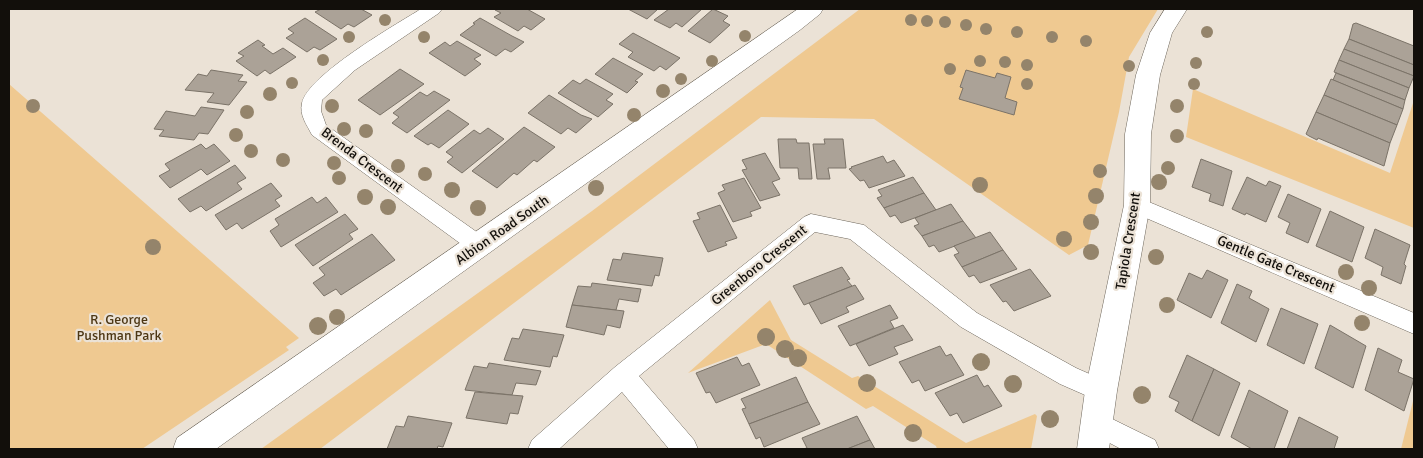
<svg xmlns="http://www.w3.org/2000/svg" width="1423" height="458" viewBox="0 0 1423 458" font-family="Signika,sans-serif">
<rect width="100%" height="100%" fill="#ebe2d6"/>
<g fill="#efc991">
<polygon points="860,9 1158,9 1129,57 1119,112 1088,245 1069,255 874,119 761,117 320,449 261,449 592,211"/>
<polygon points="9,84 299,338 286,347 289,350 142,449 9,449"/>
<polygon points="1193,89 1390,173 1414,100 1414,228 1186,137"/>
<polygon points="770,300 791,340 852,378 858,376 966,443 1035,414 1037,416 1031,449 937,449 936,446 873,406 866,409 766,344 688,373"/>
<polygon points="1414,397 1414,449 1401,449"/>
</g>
<g fill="#aba297" stroke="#7b7368">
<polygon points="321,9 361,9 372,15 354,27 348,24 341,29 315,12"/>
<polygon points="496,9 527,9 545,19 531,30 524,26 518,31 494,17 501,13 495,10"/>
<polygon points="628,9 658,9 647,19"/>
<polygon points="669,9 702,9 682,27 676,23 670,28 654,20"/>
<polygon points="713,9 728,16 723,21 730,25 710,43 688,31"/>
<polygon points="305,18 337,39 320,50 314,47 307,52 286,38 294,33 288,29"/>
<polygon points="480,18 512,36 524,42 511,52 505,49 496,56 460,35 475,24 473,23"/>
<polygon points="1356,23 1414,46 1414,65 1349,39 1353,24"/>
<polygon points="633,33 680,58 666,70 660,66 654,71 628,57 633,52 619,44"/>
<polygon points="1349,39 1414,65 1414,76 1344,49"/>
<polygon points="258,40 265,45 262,46 273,54 283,48 296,57 270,74 265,70 257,76 236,61 244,56 238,53"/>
<polygon points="457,41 481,55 474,59 481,64 465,76 429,53 445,42 450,46"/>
<polygon points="1344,49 1414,76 1409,88 1339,60"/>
<polygon points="613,58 643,74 635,81 638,82 627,93 595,74"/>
<polygon points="1339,60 1409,88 1405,100 1334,72"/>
<polygon points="400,69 424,84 380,115 358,100"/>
<polygon points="211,70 243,75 238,81 247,82 229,105 207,102 214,93 185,90 198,74 207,76"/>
<polygon points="966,70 995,78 997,73 1011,77 1005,98 1017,102 1014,115 959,99 963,88 960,87"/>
<polygon points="1336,73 1405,100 1403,109 1333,80"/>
<polygon points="586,79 613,94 606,100 613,104 598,117 558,93 573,80 580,84"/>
<polygon points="1331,79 1403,109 1397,125 1324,95"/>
<polygon points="434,91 450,100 407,133 392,123 399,117 393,113 420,92 427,96"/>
<polygon points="549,95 581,115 592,119 576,133 568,128 561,134 528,113"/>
<polygon points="1324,95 1397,125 1390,143 1316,112"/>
<polygon points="201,107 224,110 208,134 199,133 194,140 159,136 164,130 154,129 166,111 195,116"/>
<polygon points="448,110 469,124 439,148 431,143 428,145 414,136"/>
<polygon points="1316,112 1390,143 1384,166 1318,138 1317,140 1309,136 1306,134"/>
<polygon points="524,127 555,147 537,162 534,160 517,175 514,173 497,188 472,171"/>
<polygon points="488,128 504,139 462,173 447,162 453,157 446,152 474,130 480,134"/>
<polygon points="778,139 796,139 797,143 809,143 812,179 799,179 798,168 780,168"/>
<polygon points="824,139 843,139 846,168 828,168 830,179 817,179 813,144 825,144"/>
<polygon points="201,144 206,149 214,144 230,161 207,175 201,169 170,188 159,176 170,170 165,164"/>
<polygon points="765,153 780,179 772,182 780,195 760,201 742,170 747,169 742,160"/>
<polygon points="883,156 887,163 894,160 905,176 869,188 864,180 860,181 849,169 852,168 851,167"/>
<polygon points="1201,159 1232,171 1223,206 1209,201 1211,194 1192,187"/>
<polygon points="235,165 246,178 237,183 242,189 206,211 201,206 190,212 178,199"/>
<polygon points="913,177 924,193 884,208 877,198 882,196 878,190"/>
<polygon points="1247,177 1266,186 1269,181 1281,186 1266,222 1246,213 1245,215 1232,209"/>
<polygon points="744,178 761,208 750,212 752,216 733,222 718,193 725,190 722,185"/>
<polygon points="271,183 282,196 275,200 280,206 242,229 237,223 226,230 215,215"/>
<polygon points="924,193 936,210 901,223 895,215 890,217 884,208"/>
<polygon points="1288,194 1321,209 1308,243 1286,233 1290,223 1278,217"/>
<polygon points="312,197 317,203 326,197 338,212 281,247 270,231 279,225 275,219"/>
<polygon points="951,204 963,221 922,236 914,226 919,224 915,218"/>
<polygon points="720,205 737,238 725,242 727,245 708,252 693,221 700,219 697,213"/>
<polygon points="1330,211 1364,227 1352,262 1316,246"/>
<polygon points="345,214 358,229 349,234 353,239 313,266 295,245"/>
<polygon points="963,221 976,238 939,252 934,245 929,247 922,236"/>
<polygon points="1375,229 1410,245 1404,264 1406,266 1401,284 1381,275 1383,267 1365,258"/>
<polygon points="990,232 1003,250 962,267 954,255 959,253 954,246"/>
<polygon points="372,234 395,260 341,295 336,289 324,296 313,283 325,275 319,268"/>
<polygon points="1003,250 1017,269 980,283 974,275 969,277 962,267"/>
<polygon points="623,253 663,258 659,276 655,275 652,286 607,280 613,259 621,260"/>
<polygon points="842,267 850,279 847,280 852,286 804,305 793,286"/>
<polygon points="1030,269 1051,296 1014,311 1006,301 1003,302 990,285"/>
<polygon points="1207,270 1228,280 1211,318 1177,300 1189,273 1202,279"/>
<polygon points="592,283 641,289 638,302 619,299 616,310 572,305 578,286 591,287"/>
<polygon points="1237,284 1252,291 1249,298 1269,309 1256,342 1221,323"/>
<polygon points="855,285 864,299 846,307 849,312 821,324 809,303"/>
<polygon points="572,305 624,311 620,328 607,325 604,335 566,327"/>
<polygon points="890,305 898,318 890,321 894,328 850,346 838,326"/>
<polygon points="1281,308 1318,324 1304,364 1267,345"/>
<polygon points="903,325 913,340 894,347 898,354 869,366 856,344"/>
<polygon points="1330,325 1366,346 1353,388 1315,368"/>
<polygon points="523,329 564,335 557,357 553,356 550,367 504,360 512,338 519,339"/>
<polygon points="940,346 946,356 951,354 964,375 925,391 919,380 912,383 899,362"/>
<polygon points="1378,348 1402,360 1398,372 1414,379 1404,411 1365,390"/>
<polygon points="1187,355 1214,369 1192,421 1175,411 1179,402 1169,397"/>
<polygon points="737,357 742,366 749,363 760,385 716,403 710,392 706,393 696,373"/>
<polygon points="489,363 541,371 536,385 516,383 512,395 465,390 474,366 487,368"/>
<polygon points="1214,369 1240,383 1219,436 1192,421"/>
<polygon points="977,375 984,387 988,385 1002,406 963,423 957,413 950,416 935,393"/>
<polygon points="796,377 808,402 749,424 742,409 746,408 741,399"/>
<polygon points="1249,390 1288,411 1274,449 1252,449 1231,437"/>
<polygon points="475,392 523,396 518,414 510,413 507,424 466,418"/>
<polygon points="808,402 820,424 764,447 760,437 756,439 749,424"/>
<polygon points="408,416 452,423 443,447 438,446 437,449 387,449 396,426 404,427"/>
<polygon points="857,416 870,440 847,449 803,449 807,448 802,438"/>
<polygon points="1299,417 1338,437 1334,449 1287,449"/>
<polygon points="870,440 875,449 847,449"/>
</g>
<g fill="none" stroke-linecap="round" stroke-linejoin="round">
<g stroke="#6e675c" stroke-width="1">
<g id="street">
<path d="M421,9h21l-3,4 -84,57 -33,30 -1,11 5,14 162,115 3,6 -3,6 -8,3 -8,-3 -160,-117c-5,-10 -13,-20 -10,-32 6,-28 93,-78 119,-94z"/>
<polygon points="1137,197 1414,313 1414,334 1130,211 1127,205 1130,199"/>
<polygon points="811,214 864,225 977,313 1076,368 1110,383 1113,391 1110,399 1101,402 1060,384 961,327 850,239 815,232 639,376 694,440 698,449 669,449 622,392 559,449 528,449 532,440 615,367 804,217"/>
<polygon points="1096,411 1155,440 1159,449 1121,449 1087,431 1084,423 1087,415"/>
</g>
</g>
<g stroke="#6e675c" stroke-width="1">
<g id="secondary">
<polygon points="798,9 823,9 820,14 800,30 216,449 173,449 177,438"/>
<polygon points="1165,9 1187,9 1172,33 1160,75 1151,134 1150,205 1117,391 1109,449 1077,449 1085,391 1124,205 1125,134 1136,75 1150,33"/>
</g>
</g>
<use href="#street" fill="#fff" fill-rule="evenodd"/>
<use href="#secondary" fill="#fff" fill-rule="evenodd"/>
</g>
<g fill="#94846b">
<circle cx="385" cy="20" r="6"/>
<circle cx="911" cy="20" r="6"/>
<circle cx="927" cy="21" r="6"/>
<circle cx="945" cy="22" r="6"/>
<circle cx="966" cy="25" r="6"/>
<circle cx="986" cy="29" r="6"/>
<circle cx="1017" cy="32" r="6"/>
<circle cx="1207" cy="32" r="6"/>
<circle cx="745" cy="36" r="6"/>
<circle cx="349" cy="37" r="6"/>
<circle cx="424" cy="37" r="6"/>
<circle cx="1052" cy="37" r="6"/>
<circle cx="1086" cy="41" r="6"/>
<circle cx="323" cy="60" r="6"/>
<circle cx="712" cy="61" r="6"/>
<circle cx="980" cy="61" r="6"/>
<circle cx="1005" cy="62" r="6"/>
<circle cx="1196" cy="63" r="6"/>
<circle cx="1027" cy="65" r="6"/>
<circle cx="1129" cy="66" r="6"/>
<circle cx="950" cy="69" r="6"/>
<circle cx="681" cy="79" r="6"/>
<circle cx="292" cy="83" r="6"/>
<circle cx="1027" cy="84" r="6"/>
<circle cx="1194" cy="84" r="6"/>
<circle cx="663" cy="91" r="7"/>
<circle cx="270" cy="94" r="7"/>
<circle cx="33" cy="106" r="7"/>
<circle cx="332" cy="106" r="7"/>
<circle cx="1177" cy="106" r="7"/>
<circle cx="247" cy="112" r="7"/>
<circle cx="634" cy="115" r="7"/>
<circle cx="344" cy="129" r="7"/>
<circle cx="366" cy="131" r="7"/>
<circle cx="236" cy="135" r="7"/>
<circle cx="1177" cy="136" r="7"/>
<circle cx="251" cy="151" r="7"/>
<circle cx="283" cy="160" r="7"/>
<circle cx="334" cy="163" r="7"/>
<circle cx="398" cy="166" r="7"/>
<circle cx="1168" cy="168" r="7"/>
<circle cx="1100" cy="171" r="7"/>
<circle cx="425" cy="174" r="7"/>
<circle cx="339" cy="178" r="7"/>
<circle cx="1159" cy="182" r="8"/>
<circle cx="980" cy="185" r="8"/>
<circle cx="596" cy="188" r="8"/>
<circle cx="452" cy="190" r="8"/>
<circle cx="1096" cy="196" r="8"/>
<circle cx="365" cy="197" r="8"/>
<circle cx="388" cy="207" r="8"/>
<circle cx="478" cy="208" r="8"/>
<circle cx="1091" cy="222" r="8"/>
<circle cx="1064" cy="239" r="8"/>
<circle cx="153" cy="247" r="8"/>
<circle cx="1091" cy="252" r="8"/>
<circle cx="1156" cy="257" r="8"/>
<circle cx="1346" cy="272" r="8"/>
<circle cx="1369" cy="288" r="8"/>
<circle cx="1167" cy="305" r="8"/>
<circle cx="337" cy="317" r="8"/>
<circle cx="1362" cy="323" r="8"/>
<circle cx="318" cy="326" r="9"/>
<circle cx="766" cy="337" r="9"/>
<circle cx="785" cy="349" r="9"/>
<circle cx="798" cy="358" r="9"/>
<circle cx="981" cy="362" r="9"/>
<circle cx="867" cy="383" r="9"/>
<circle cx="1013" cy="384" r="9"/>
<circle cx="1142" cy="395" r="9"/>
<circle cx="1050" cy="419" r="9"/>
<circle cx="913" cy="433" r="9"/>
</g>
<g text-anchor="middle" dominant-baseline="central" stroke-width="4.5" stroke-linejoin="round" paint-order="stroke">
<g font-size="14" fill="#120f0b" stroke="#ebe2d6">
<text transform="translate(362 160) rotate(37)">Brenda Crescent</text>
<text transform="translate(502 230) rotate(-35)">Albion Road South</text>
<text transform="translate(1128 241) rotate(-81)">Tapiola Crescent</text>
<text transform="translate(1276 264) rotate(23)">Gentle Gate Crescent</text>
<text transform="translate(759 265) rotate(-39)">Greenboro Crescent</text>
</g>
<g font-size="14" fill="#4d3714" stroke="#ebe2d6">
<text x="119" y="319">R. George<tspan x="119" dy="16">Pushman Park</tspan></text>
</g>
</g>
<rect width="1423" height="458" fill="none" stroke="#120f0b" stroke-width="20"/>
</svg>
